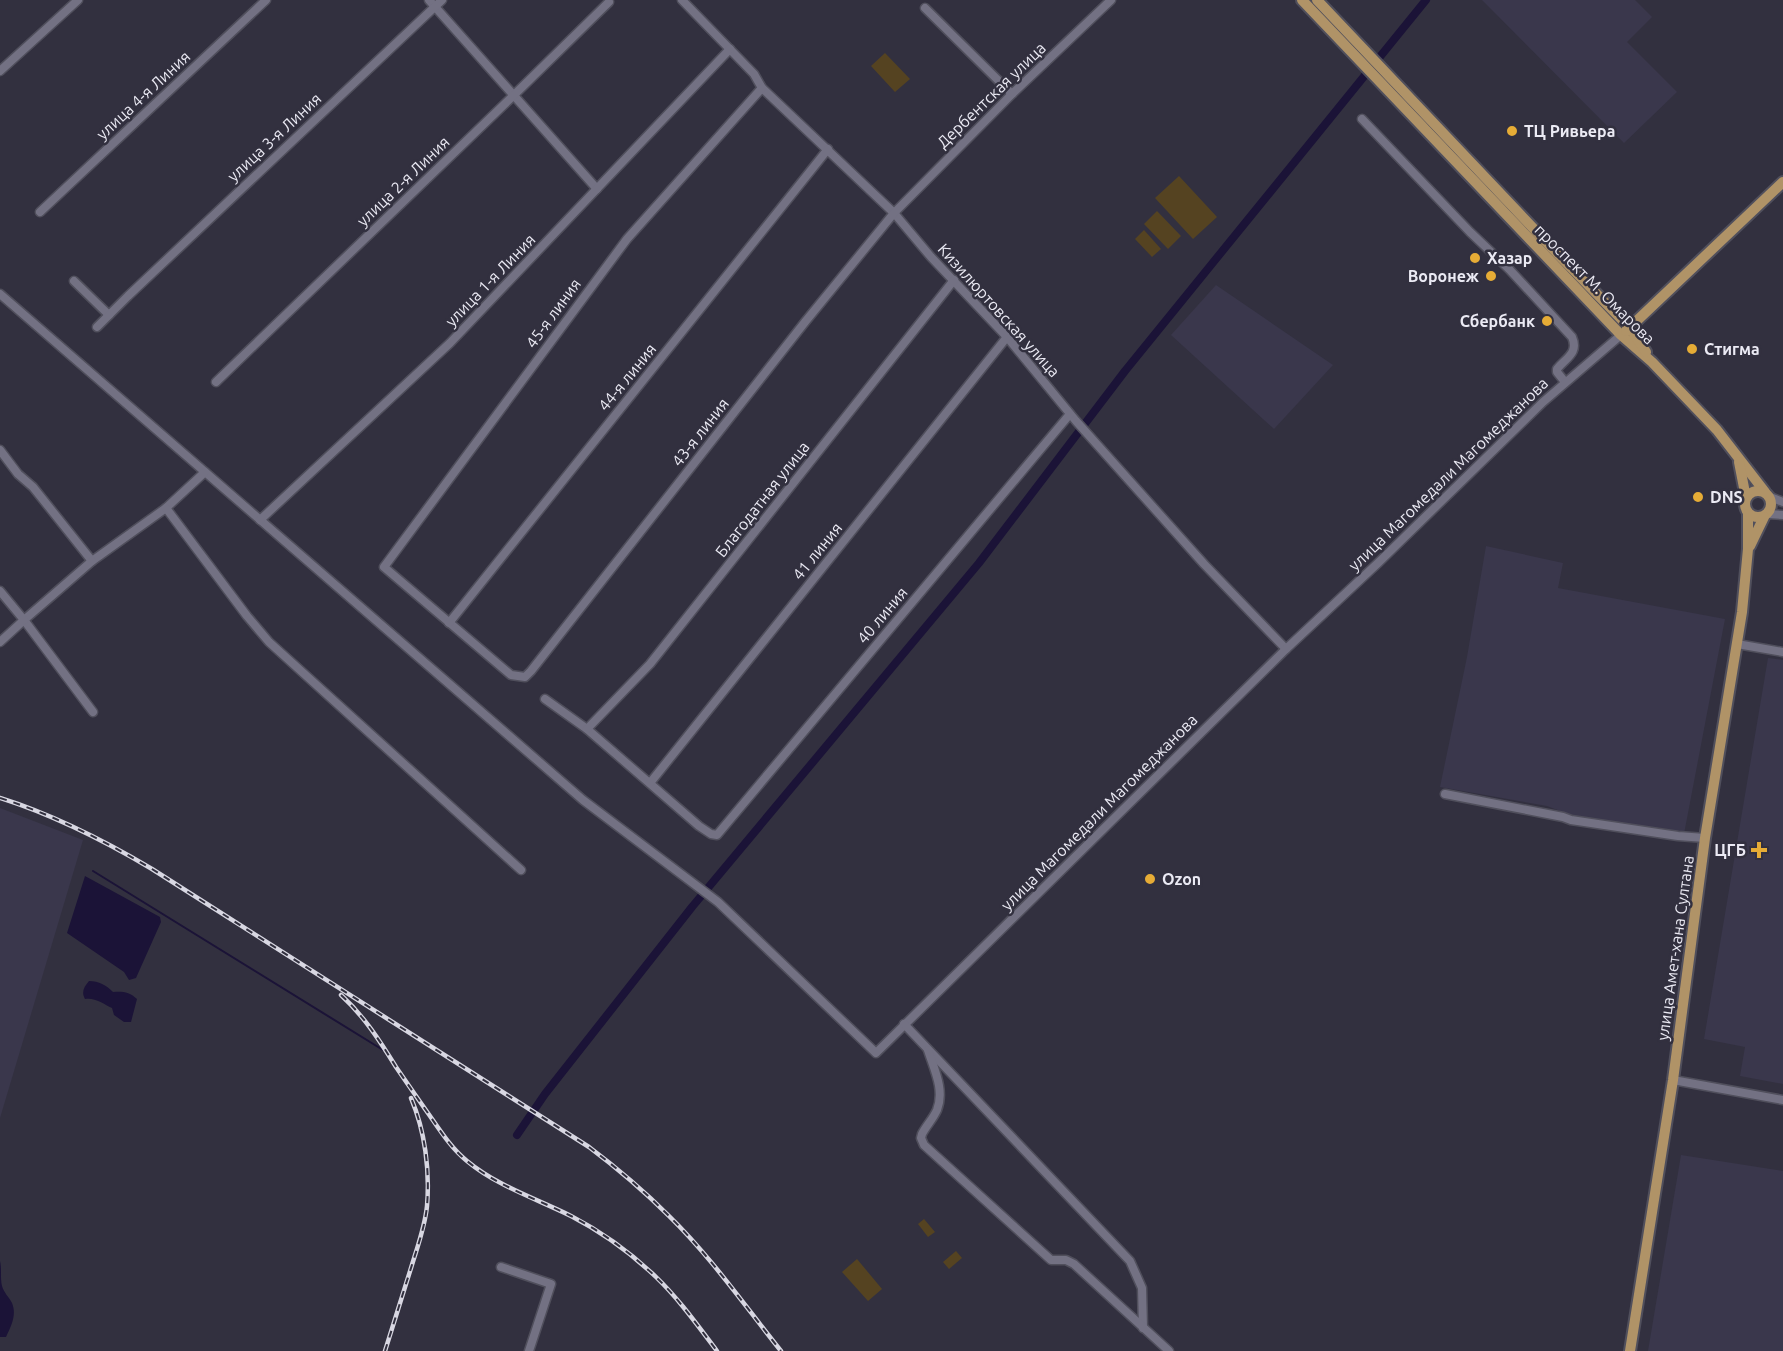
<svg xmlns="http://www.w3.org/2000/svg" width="1783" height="1351" viewBox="0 0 1783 1351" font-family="Ubuntu,sans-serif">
<rect width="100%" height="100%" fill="#32303f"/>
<g fill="#3a374c">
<polygon points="1482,0 1635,0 1652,17 1627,42 1677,92 1624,143"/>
<polygon points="1216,285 1333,365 1274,429 1171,335"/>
<polygon points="1486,546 1563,563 1558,588 1725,619 1684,834 1570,815 1547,806 1440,787 1467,657"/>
<polygon points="1768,658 1783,660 1783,1084 1740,1076 1745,1047 1704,1039"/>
<polygon points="0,808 83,840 0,1118"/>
<polygon points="1681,1155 1783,1171 1783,1351 1648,1351"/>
</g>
<g fill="#554321">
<polygon points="885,53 910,79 895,92 871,66"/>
<polygon points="1179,176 1217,217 1193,239 1155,198"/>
<polygon points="1157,211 1181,236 1168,249 1144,224"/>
<polygon points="1144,230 1161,249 1152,257 1135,239"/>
<polygon points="924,1219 935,1232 928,1237 918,1224"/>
<polygon points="956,1251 962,1258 949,1269 943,1262"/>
<polygon points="857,1259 882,1289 868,1301 842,1272"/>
</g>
<g fill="#1b1337">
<polygon points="85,876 160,917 161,922 136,978 129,980 124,972 67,933"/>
<path d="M89,981c10,0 17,4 24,11 9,-1 17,0 24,7l-6,23h-7l-10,-7 -2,-7c-8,-4 -18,-11 -27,-9 -4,-7 -1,-12 4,-18z"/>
<path d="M0,1261c2,8 0,17 2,25 2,7 7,11 10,17 5,12 -1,23 -6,34h-6z"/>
</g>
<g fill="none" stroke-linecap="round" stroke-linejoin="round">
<polyline stroke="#1b1337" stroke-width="2" points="93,871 383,1050"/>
<polyline stroke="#1b1337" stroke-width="8" points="517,1135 545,1094 692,907 979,563 1125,371 1426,0"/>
<g stroke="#504f5c" stroke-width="11">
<g id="minor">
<polyline points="429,0 597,189"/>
<polyline points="682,0 754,74 762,88 894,213 931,257 1007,337 1076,421 1204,564 1286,649"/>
<polyline points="925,8 1012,94"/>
<polyline points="0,71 78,0"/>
<polyline points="762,88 627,239 384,567 511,675 525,677 531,671 805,322 894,213 1012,94 1111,0"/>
<path d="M1362,119l108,113 39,37 63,68c7,16 -6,21 -15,32v3l8,10"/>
<polyline points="40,212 266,0"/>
<polyline points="74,281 109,315"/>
<polyline points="0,294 583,800 718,902 876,1053 1286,649 1378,563 1543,402 1621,335"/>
<polyline points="97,327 128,296 442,0"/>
<polyline points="216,382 514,95 609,2"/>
<polyline points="0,450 18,474 33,487 92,561 166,508 205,472"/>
<polyline points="1770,497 1783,502"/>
<polyline points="166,508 247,616 269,642 521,870"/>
<polyline points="1768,514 1783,515"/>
<polyline points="260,520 450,343 730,49"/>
<polyline points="92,561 24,620 93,712"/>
<polyline points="0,591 24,620 0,642"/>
<polyline points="449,623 828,149"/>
<polyline points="1737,644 1783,652"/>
<polyline points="545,699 587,729 699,826 711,834 717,835 1070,414"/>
<polyline points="587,729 650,664 954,280"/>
<polyline points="650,783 1007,337"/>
<polyline points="1445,794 1563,817 1571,820 1678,836 1705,838"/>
<polyline points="904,1024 1130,1261 1142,1288 1143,1328"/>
<path d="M928,1050c6,19 17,40 9,60 -4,9 -11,16 -15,24l-1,4 3,7 127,115h15l8,4 95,87"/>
<polyline points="1673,1080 1783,1100"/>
<polyline points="501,1267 551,1284 529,1351"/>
</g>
</g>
<g stroke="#504f5c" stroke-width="14">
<g id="major">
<polyline points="1302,0 1621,335 1652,362 1717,430 1765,492"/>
<polyline points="1317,0 1552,248 1630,328 1646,352"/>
<polyline points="1626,331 1783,182"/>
<polyline points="1739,462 1746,498"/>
<circle cx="1758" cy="504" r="13"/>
<polyline points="1750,546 1764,517"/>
<polyline points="1630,1351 1673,1080 1705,838 1742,612 1748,549 1748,514"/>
</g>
</g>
<use href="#minor" stroke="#737183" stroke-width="8"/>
<use href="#major" stroke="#b09367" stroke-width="10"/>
<g stroke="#d8d7e2" stroke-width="4.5">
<g id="rail">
<path d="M0,798c54,17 103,42 152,71l437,278c28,21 55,44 80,69 42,41 76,90 112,135"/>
<path d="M341,995c23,21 39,46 55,72 11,16 22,32 34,49 11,16 22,33 37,45 30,25 70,38 104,55 31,16 60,37 85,61 23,22 42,49 61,74"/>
<path d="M385,1351c9,-28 17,-55 26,-83 6,-20 14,-41 16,-62 3,-36 -2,-75 -16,-108"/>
</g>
</g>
<use href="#rail" stroke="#32303f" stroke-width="2" stroke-dasharray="7" stroke-linecap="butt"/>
</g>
<g fill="#e6ac36" stroke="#32303f" stroke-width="2">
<circle cx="1512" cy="131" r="6"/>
<circle cx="1475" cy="258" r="6"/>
<circle cx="1491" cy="276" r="6"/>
<circle cx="1547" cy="321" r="6"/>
<circle cx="1692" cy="349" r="6"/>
<circle cx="1698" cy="497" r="6"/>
<path d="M1756 841h6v6h6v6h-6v6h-6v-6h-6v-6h6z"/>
<circle cx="1150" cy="879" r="6"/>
</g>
<g text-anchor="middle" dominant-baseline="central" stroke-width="5" stroke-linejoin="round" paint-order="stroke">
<g font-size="16" fill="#ebeaf4" stroke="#32303f">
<text transform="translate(143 95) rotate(-43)">улица 4-я Линия</text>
<text transform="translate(991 95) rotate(-44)">Дербентская улица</text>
<text transform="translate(274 137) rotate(-43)">улица 3-я Линия</text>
<text transform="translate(403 181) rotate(-44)">улица 2-я Линия</text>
<text transform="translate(490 280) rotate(-46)">улица 1-я Линия</text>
<text transform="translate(1595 284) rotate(45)">проспект М. Омарова</text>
<text transform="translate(999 310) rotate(48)">Кизилюртовская улица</text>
<text transform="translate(553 313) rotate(-54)">45-я линия</text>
<text transform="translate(627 377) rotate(-51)">44-я линия</text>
<text transform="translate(700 432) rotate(-52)">43-я линия</text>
<text transform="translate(1448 474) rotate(-44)">улица Магомедали Магомеджановa</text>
<text transform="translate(762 499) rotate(-52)">Благодатная улица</text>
<text transform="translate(817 551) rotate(-51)">41 линия</text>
<text transform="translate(882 615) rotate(-50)">40 линия</text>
<text transform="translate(1099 812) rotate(-45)">улица Магомедали Магомеджановa</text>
<text transform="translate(1675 948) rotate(-82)">улица Амет-хана Султана</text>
</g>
<g font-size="16" font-weight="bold" fill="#ebeaf4" stroke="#32303f" text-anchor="start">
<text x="1524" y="131">ТЦ Ривьера</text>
<text x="1487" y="258">Хазар</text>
<text x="1479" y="276" text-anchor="end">Воронеж</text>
<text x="1535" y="321" text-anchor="end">Сбербанк</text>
<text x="1704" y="349">Стигма</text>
<text x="1710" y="497">DNS</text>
<text x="1746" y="850" text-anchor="end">ЦГБ</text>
<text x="1162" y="879">Ozon</text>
</g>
</g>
</svg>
